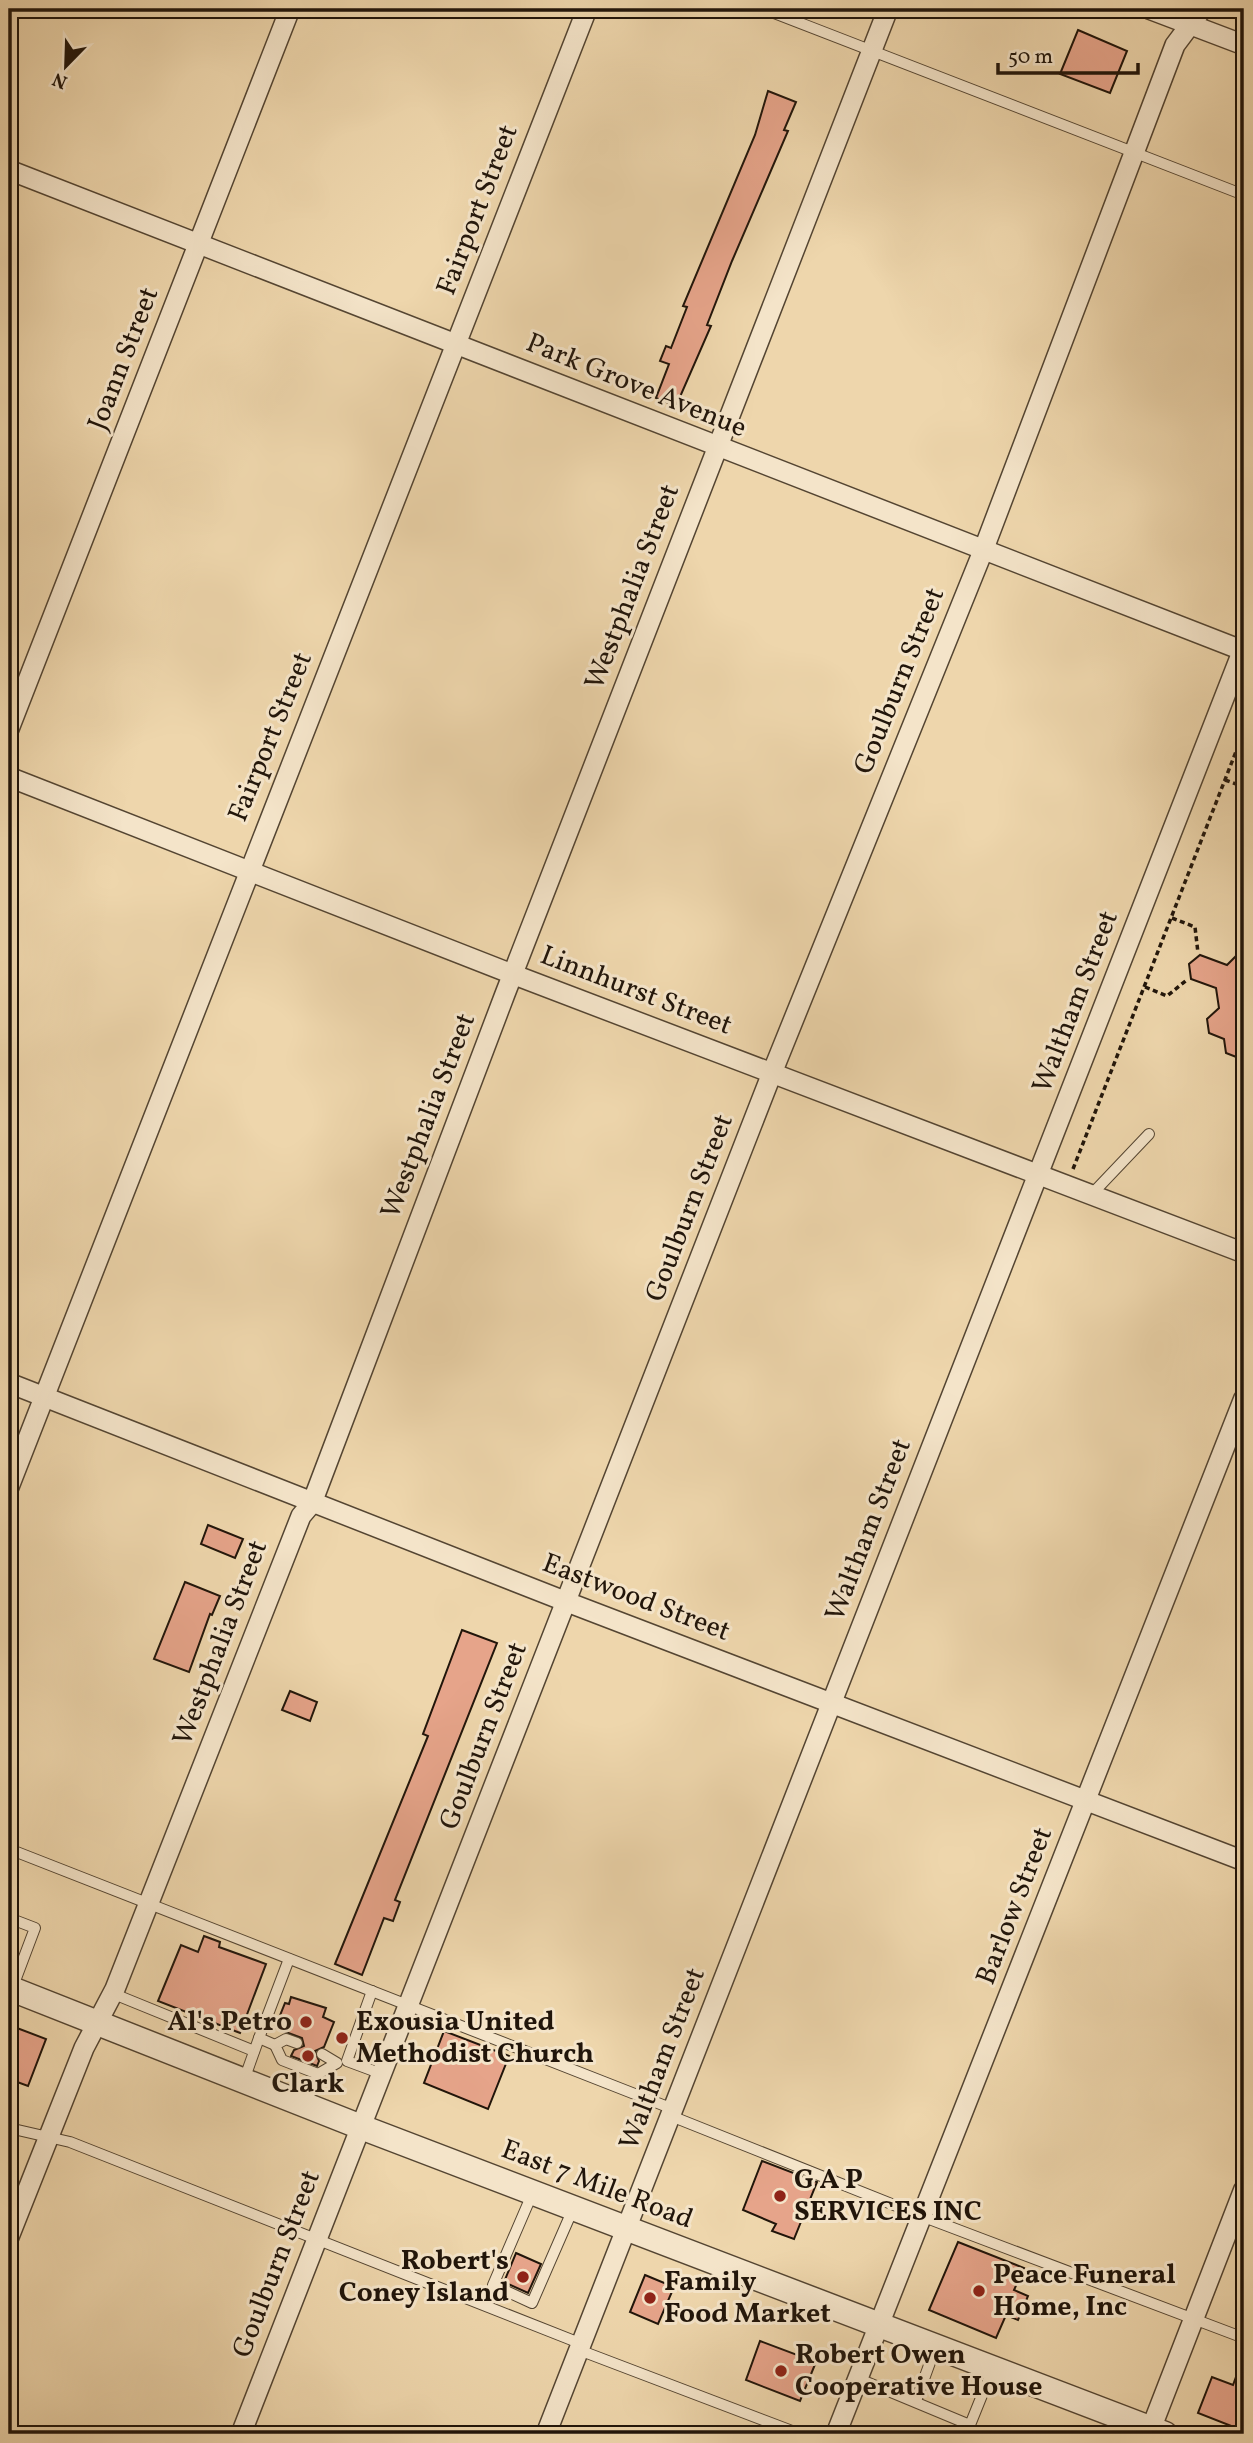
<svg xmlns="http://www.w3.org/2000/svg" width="1253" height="2443" viewBox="0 0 1253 2443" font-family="Vollkorn,serif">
<rect width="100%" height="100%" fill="#eed6ac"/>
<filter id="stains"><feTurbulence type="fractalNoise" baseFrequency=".00286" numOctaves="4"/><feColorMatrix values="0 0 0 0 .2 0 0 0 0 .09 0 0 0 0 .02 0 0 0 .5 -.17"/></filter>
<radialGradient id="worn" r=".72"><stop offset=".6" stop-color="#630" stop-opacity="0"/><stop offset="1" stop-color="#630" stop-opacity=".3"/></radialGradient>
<g fill="#e6a48a" stroke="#21150a" stroke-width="2">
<polygon points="1078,30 1127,51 1110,93 1060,74"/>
<polygon points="768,91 796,102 784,130 788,131 732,261 707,325 711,326 676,406 656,398 669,364 660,361 666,346 671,348 687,307 683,306 755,135"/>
<polygon points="1244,948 1244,1060 1226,1053 1224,1039 1209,1033 1207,1019 1219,1008 1216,988 1191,979 1189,964 1200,955 1227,965"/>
<polygon points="208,1525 243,1539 235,1558 201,1544"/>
<polygon points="185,1582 220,1596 212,1615 210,1614 189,1672 154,1659"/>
<polygon points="462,1630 497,1643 395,1900 400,1902 393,1921 384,1918 362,1975 335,1964 428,1736 423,1734"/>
<polygon points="290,1691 317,1702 310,1721 282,1710"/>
<polygon points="204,1936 220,1942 219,1947 266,1964 240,2033 158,2001 181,1945 198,1952"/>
<polygon points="291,1997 326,2008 323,2017 334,2022 324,2047 315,2051 319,2061 317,2066 291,2056 294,2050 304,2046 302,2038 275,2028 285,2003 289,2004"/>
<polygon points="9,2025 46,2039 28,2086 9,2079"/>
<polygon points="444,2031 509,2056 488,2109 424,2083"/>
<polygon points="762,2161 817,2182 794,2239 772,2231 776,2224 743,2210"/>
<polygon points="958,2242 1024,2268 1014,2290 1028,2296 1018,2320 1006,2315 996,2338 929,2310"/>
<polygon points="516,2253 541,2264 528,2293 504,2282"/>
<polygon points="645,2275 674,2287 658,2324 630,2312"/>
<polygon points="760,2341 816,2362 800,2401 746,2380"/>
<polygon points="1243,2358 1244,2359 1244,2431 1198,2413 1212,2377 1233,2385"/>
</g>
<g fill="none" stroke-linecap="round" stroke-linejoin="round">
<g stroke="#544532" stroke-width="12">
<g id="service">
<polyline points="764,9 1244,195"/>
<polyline points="1092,1194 1149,1134"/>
<polyline points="9,1849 673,2109"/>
<polyline points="9,1918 35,1928 12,1989"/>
<polyline points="372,1991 347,2061 382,2074"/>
<polyline points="114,1994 254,2051"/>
<polyline points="259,2038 289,1959"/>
<polyline points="297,2043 286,2039 275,2045 282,2060 318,2074"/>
<polyline points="244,2080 259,2038 275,2045"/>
<polyline points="305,2105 318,2074 337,2063 322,2054"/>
<polyline points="671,2116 924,2217 1244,2338"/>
<polyline points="9,2128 70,2142 582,2344"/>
<polyline points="533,2192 493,2285 532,2303 573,2209"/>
<polyline points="579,2350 800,2434"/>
<polyline points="857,2378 970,2425 993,2368"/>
<polyline points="916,2401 936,2346"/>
</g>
</g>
<g stroke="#544532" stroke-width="22">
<g id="minor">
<polyline points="1149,9 1244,45"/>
<polyline points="9,170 1244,651"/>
<polyline points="9,729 290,9"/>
<polyline points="9,777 512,974 1244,1253"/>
<polyline points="9,1383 567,1602 1244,1861"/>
<polyline points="9,1487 587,9"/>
<polyline points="9,2237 84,2048 115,1989 301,1516 312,1503 505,994 888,9"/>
<polyline points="241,2434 772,1073 983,551 1175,45 1202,9"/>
<polyline points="546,2434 1244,647"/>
<polyline points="836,2434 1244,1398"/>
<polyline points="1149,2434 1244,2189"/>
</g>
</g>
<g stroke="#544532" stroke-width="27">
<polyline id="tertiary" points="9,1988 361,2127 1165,2434"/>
</g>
<g stroke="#21150a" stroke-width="3.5" stroke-dasharray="5 3.5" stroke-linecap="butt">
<polyline points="1225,780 1244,787"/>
<polyline points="1172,918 1195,927 1198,953"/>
<polyline points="1145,987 1167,996 1188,979"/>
<polyline points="1073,1169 1244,731"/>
</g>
<use href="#service" stroke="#f4e4c9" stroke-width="10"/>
<use href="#minor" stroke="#f4e4c9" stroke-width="19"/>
<use href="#tertiary" stroke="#f4e4c9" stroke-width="24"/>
</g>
<g fill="#8f2418" stroke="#f4e4c9" stroke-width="2.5">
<circle cx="306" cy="2022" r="7"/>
<circle cx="342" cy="2038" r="7"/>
<circle cx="308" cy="2056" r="7"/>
<circle cx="780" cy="2196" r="7"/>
<circle cx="523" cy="2277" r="7"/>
<circle cx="979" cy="2291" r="7"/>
<circle cx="650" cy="2298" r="7"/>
<circle cx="781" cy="2371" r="7"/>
</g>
<g text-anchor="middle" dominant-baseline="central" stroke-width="6" stroke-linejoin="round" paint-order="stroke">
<g font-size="28" fill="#21150a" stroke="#f4e4c9">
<text transform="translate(478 210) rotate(-69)">Fairport Street</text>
<text transform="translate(124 359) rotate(-69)">Joann Street</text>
<text transform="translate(636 386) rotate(22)">Park Grove Avenue</text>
<text transform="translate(633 587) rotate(-69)">Westphalia Street</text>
<text transform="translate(900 681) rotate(-68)">Goulburn Street</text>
<text transform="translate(271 737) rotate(-68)">Fairport Street</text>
<text transform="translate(636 991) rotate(21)">Linnhurst Street</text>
<text transform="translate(1076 1002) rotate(-69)">Waltham Street</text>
<text transform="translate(429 1116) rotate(-69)">Westphalia Street</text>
<text transform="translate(690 1208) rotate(-69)">Goulburn Street</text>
<text transform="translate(869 1530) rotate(-69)">Waltham Street</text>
<text transform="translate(636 1598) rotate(21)">Eastwood Street</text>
<text transform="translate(221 1643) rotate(-69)">Westphalia Street</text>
<text transform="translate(484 1736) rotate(-69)">Goulburn Street</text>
<text transform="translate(1015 1906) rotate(-69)">Barlow Street</text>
<text transform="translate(663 2059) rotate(-69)">Waltham Street</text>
<text transform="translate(597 2185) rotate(21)">East 7 Mile Road</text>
<text transform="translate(277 2264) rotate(-69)">Goulburn Street</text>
</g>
<g font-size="28" font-weight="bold" fill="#21150a" stroke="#f4e4c9" text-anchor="start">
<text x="292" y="2022" text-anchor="end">Al's Petro</text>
<text x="356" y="2022">Exousia United<tspan x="356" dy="32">Methodist Church</tspan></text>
<text x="308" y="2084" text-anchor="middle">Clark</text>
<text x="794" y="2180">G A P<tspan x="794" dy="32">SERVICES INC</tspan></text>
<text x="509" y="2261" text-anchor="end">Robert's<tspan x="509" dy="32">Coney Island</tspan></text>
<text x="993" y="2275">Peace Funeral<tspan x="993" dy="32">Home, Inc</tspan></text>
<text x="664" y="2282">Family<tspan x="664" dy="32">Food Market</tspan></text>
<text x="795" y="2355">Robert Owen<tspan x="795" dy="32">Cooperative House</tspan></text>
</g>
</g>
<rect width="1253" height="2443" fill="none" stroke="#eed6ac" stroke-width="35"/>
<rect x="10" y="10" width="1232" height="2422" fill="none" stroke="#21150a" stroke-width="3.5"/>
<rect x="18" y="18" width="1218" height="2408" fill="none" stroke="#21150a" stroke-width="2"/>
<g transform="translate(66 66) rotate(203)" stroke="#f4e4c9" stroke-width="5" paint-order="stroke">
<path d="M0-5L12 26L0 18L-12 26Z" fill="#21150a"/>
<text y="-10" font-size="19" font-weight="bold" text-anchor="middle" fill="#21150a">N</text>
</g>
<path d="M998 63v10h140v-10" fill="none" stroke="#21150a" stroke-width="3.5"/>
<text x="1008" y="63" font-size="21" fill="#21150a" stroke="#f4e4c9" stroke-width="5" paint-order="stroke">50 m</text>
<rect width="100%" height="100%" filter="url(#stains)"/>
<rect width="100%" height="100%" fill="url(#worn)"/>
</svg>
